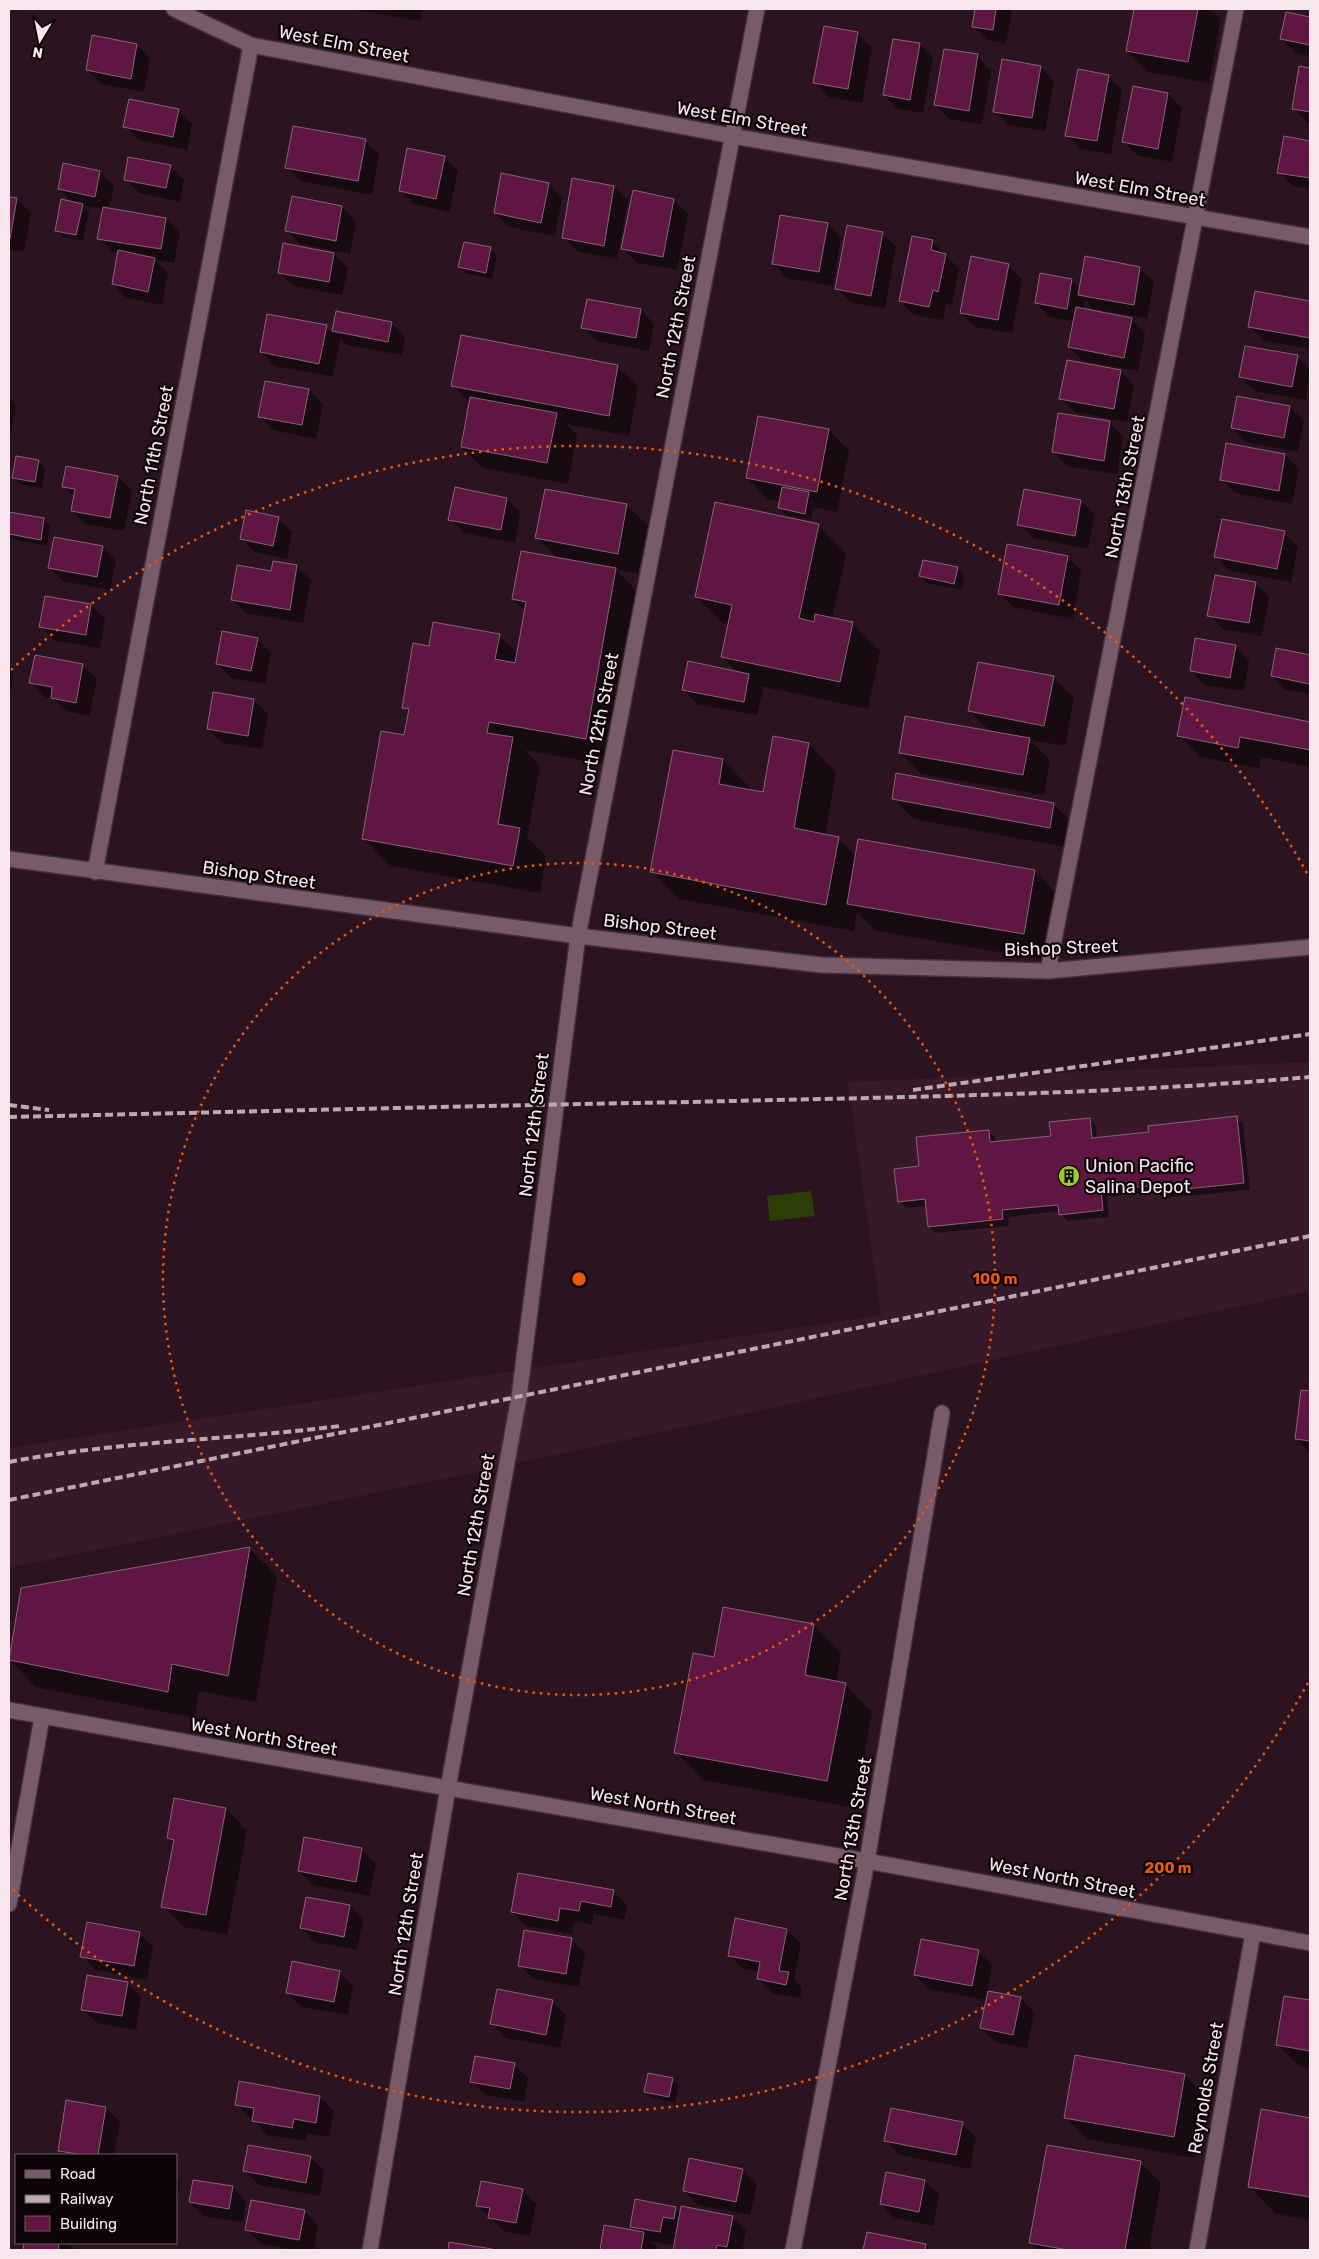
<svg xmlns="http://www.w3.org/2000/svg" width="1319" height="2259" viewBox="0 0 1319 2259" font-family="Rubik,sans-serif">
<rect width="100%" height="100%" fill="#2b1320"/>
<polygon fill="#38192a" points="1310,1062 1310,1291 468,1474 9,1568 9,1448 881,1315 848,1082"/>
<polygon fill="#2e3e08" points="811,1191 815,1216 770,1221 767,1196"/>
<g fill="#0007">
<polygon points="349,9 422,9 420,21"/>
<polygon points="976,9 1012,9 1006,44 987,40 973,26"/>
<polygon points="1135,9 1210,9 1221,19 1209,83 1148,72 1127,51"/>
<polygon points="1287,13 1310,18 1310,56 1296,53 1282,39"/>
<polygon points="825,28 858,34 872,48 862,103 829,97 815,83"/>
<polygon points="919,44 933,58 923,113 898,109 884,95"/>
<polygon points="137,45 150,59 144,92 101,84 87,70"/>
<polygon points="977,56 991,70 982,124 949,119 935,105"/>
<polygon points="1040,67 1054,81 1045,131 1008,125 994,111"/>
<polygon points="1300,67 1310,69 1310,123 1307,122 1293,108"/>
<polygon points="1108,76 1122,90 1111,154 1080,149 1067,135"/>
<polygon points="1134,88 1168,94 1182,108 1172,162 1137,155 1123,141"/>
<polygon points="178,110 192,124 187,150 139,140 125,126"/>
<polygon points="1285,138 1310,142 1310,189 1293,186 1279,172"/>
<polygon points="365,141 379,155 372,195 301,181 287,167"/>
<polygon points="444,157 458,171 449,212 414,204 400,190"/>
<polygon points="170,166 184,180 180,202 139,193 125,179"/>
<polygon points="100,172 114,186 109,209 166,219 180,233 174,263 154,259 168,273 162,305 127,298 113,284 119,253 113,252 99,238 104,209 82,205 89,211 83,241 63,237 56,230 73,203 59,189"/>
<polygon points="548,184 562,198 555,236 509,227 495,213"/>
<polygon points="614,187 628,201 617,259 577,251 563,237"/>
<polygon points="634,192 674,200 688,214 677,270 637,263 623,249"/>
<polygon points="9,198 17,199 31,213 24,252 9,249"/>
<polygon points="293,198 342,207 356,221 350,254 300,244 286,230"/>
<polygon points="827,224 841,238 833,286 787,278 773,264"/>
<polygon points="882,233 896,247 885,309 851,302 837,289"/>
<polygon points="932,241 959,269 952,305 946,303 943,320 914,315 900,301"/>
<polygon points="490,249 497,255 492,279 466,273 460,267"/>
<polygon points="334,254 348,268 342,295 293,286 279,272"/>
<polygon points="1008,265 1022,279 1012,333 975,327 961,313"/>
<polygon points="1140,268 1154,282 1147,318 1093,309 1085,300 1083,310 1131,319 1145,333 1138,371 1083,361 1069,347 1074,321 1050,317 1036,303 1072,280 1080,289"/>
<polygon points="1256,292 1310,302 1310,349 1264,341 1250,327"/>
<polygon points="641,310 654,324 649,351 597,341 583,327"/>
<polygon points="337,312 391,323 405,337 402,355 347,345 340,338 333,377 275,366 261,352 326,327 333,334"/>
<polygon points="1297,357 1310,369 1306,400 1254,391 1241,377"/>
<polygon points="617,366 638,387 629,436 566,424 577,435 568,484 483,468 462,447 470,403 452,385"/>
<polygon points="1120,371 1134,385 1127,422 1075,412 1061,398"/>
<polygon points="266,382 309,390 323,404 316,439 273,430 259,416"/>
<polygon points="9,397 16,405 9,443"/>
<polygon points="1290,407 1304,421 1298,452 1246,442 1232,428"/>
<polygon points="1109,423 1123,436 1117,474 1067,466 1053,452"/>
<polygon points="829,430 849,451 837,512 813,507 811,519 786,515 779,508 781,501 768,499 747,478"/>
<polygon points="1227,444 1285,455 1299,469 1292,504 1235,493 1221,479"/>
<polygon points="38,461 45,468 42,488 20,484 14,478"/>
<polygon points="118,477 132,491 124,531 86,524 72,510 75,497 64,486"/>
<polygon points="507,499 520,513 515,543 464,533 450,519"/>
<polygon points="1081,501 1095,515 1088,549 1033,538 1019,524"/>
<polygon points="627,505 648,526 638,574 616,570 643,597 613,766 525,750 540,766 527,837 546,856 540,893 391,866 364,839 405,737 409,713 403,707 430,647 499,635 518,654 526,611 513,599 558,559 537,537"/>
<polygon points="9,513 44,520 50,526 47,546 12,539 9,536"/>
<polygon points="278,518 292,532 287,559 255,552 241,538"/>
<polygon points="818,525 846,553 832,619 852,623 880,651 868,709 760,686 763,689 757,715 697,704 684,690 738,673 722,656 729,625 724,624 696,597"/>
<polygon points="1284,533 1298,547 1291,582 1230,571 1216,557"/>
<polygon points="102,547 116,561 110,590 63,581 49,567"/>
<polygon points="1068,557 1081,571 1073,619 1013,607 999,593"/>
<polygon points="274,562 297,567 311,580 303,623 246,613 232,599 272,572"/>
<polygon points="957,568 964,575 961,590 927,583 921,576"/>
<polygon points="1255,583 1269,597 1262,636 1223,629 1209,615"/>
<polygon points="91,605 105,619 100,648 55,641 41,627"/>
<polygon points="257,639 271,653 265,684 231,678 217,664"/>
<polygon points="1235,646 1249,660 1244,691 1205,685 1191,671"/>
<polygon points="1277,650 1310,656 1310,682 1286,678 1286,680 1310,685 1310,694 1286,690 1272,676"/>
<polygon points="9,665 14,671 9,701"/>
<polygon points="83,665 97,679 89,716 66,711 53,698 45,697 31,683"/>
<polygon points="1053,677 1074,698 1065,746 1030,740 1050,760 1044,795 921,774 900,753 991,732 969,711"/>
<polygon points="214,693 254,700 268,714 262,749 222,743 208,729"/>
<polygon points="1186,699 1310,723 1310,767 1261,757 1259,768 1200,757 1179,736"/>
<polygon points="809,744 836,772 825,835 838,838 856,856 859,841 1035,871 1062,899 1052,961 876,931 857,912 854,931 679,899 652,872 723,760 750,788 750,791 764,793"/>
<polygon points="893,798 1053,804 1074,825 1070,848 914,819"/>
<polygon points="1236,1118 1243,1124 1250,1190 1164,1198 1157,1192 1107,1197 1109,1217 1067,1221 1060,1211 1008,1217 1009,1226 936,1233 929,1227 927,1206 906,1208 899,1201 920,1168 988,1131 995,1138 995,1143 1052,1137 1089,1119 1096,1126 1097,1139 1150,1133"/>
<polygon points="1302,1392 1310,1392 1310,1453 1297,1439"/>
<polygon points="250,1549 277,1576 256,1702 199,1691 195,1718 36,1687 9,1659 22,1589"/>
<polygon points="813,1625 841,1653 836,1682 845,1684 872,1712 855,1808 703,1780 676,1752 715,1658"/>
<polygon points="226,1809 247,1830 227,1935 184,1927 163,1906 174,1844 168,1838"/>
<polygon points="362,1850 376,1864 369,1896 313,1885 299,1871"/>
<polygon points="613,1891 627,1905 624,1920 594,1914 592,1925 574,1921 572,1934 526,1926 512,1912"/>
<polygon points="350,1906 363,1920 357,1950 315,1942 301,1928"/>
<polygon points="736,1920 787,1930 801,1944 794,1979 802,1988 800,1998 772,1993 758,1979 759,1972 743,1969 729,1955"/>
<polygon points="139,1933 153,1947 147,1980 96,1970 82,1956"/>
<polygon points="571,1939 585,1953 579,1987 533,1979 520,1965"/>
<polygon points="978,1951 992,1965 987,1992 1020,1998 1034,2012 1027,2048 995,2042 981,2028 987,2000 929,1989 915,1975"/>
<polygon points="339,1972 353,1986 348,2015 302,2007 288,1993"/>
<polygon points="127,1983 141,1997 136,2030 97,2023 83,2009"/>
<polygon points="1285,1997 1310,2001 1310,2068 1299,2066 1278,2045"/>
<polygon points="552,2001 566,2015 560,2048 506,2038 492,2024"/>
<polygon points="514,2064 528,2078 524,2102 486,2095 472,2081"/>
<polygon points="1184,2075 1205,2096 1194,2158 1087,2139 1066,2118"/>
<polygon points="672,2079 679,2086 675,2103 652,2098 645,2091"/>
<polygon points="240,2083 320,2097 334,2111 329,2137 307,2133 306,2141 267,2135 254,2119 250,2118 237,2104"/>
<polygon points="106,2108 120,2122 114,2155 64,2155 59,2150"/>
<polygon points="1262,2111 1310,2119 1310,2220 1276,2214 1249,2186"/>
<polygon points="962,2124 976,2137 970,2169 900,2155 886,2141"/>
<polygon points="310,2157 324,2171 320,2196 259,2185 245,2171"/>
<polygon points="1140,2162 1161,2183 1149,2250 1038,2250 1031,2243"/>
<polygon points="743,2170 757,2184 750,2215 698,2205 684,2191"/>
<polygon points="176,2179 180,2183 176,2205"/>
<polygon points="925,2181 939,2195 933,2226 895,2218 881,2204"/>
<polygon points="232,2187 246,2201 243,2222 204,2216 190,2202"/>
<polygon points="522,2190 536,2204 530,2236 504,2231 477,2205"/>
<polygon points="675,2208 681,2214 732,2217 746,2231 742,2250 674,2250 675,2246 651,2241 657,2247 657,2250 601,2250 605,2226 637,2232 631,2226"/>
<polygon points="304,2211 318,2225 314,2250 296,2250 261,2244 247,2230"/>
<polygon points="868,2234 925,2245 930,2250 865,2250"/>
<polygon points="26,2243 67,2243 74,2249 24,2250"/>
</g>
<g fill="#5f1642" stroke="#856675">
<polygon points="975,9 996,9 993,30 972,27"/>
<polygon points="1134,9 1198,9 1188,62 1126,51"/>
<polygon points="1286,12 1310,17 1310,45 1280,39"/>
<polygon points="824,26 858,32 848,89 813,83"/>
<polygon points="92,35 137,44 131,79 86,70"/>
<polygon points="893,39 920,43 910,100 883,95"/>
<polygon points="944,49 978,54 969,111 934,105"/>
<polygon points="1002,59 1041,66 1032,118 993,112"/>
<polygon points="1299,66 1310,68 1310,112 1292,109"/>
<polygon points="1078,69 1109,75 1097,141 1065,136"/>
<polygon points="1133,86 1168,93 1158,149 1122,142"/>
<polygon points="129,99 179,109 173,137 123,127"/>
<polygon points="293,126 366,139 358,181 285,168"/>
<polygon points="1284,136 1310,141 1310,178 1277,173"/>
<polygon points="407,148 445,156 436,199 399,191"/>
<polygon points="128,157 171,165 166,188 124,180"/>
<polygon points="63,163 100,171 95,197 58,189"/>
<polygon points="501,173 549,183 541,223 494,213"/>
<polygon points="572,178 614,186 604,246 562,238"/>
<polygon points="633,190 674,199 663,257 621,249"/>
<polygon points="292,196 342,206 336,241 285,231"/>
<polygon points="9,197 17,198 10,239 9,238"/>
<polygon points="61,199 83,204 76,235 55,231"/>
<polygon points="103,207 166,218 161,249 97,239"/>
<polygon points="780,215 828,223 819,272 772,264"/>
<polygon points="847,225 883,232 871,296 835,289"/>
<polygon points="912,236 933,240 931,250 946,254 938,292 933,290 929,307 899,301"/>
<polygon points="464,242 491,247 486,273 458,267"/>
<polygon points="283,243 334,253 329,282 278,273"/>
<polygon points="118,250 155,258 148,292 112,284"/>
<polygon points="971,256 1009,264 998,320 960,313"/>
<polygon points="1085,256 1140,267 1134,305 1078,295"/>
<polygon points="1040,273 1072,279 1067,309 1035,303"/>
<polygon points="1255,291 1310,301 1310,338 1248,327"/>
<polygon points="587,299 641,309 636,338 581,328"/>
<polygon points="1076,307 1132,318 1124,358 1068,347"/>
<polygon points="336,311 392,322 388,342 332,331"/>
<polygon points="267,314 327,325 319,364 260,352"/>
<polygon points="461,335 618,365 609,416 451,386"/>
<polygon points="1245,346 1298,355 1292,387 1239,377"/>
<polygon points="1067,360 1121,370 1114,409 1059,399"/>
<polygon points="265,381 309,389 302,425 258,417"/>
<polygon points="1237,396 1290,406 1284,438 1231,428"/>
<polygon points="470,397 557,413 547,463 461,447"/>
<polygon points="1058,413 1110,421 1104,461 1052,452"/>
<polygon points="758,416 829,429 817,492 746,478"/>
<polygon points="1226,443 1285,454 1279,491 1220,480"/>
<polygon points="16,456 39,460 35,482 12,478"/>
<polygon points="66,466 118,476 110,518 71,511 75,489 62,487"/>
<polygon points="455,487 507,498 501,530 448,520"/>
<polygon points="782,487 809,492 805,514 778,508"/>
<polygon points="545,489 627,504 618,554 535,538"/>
<polygon points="1024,489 1081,500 1075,536 1017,525"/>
<polygon points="715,502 819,524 799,618 814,622 815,614 853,622 840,682 721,657 732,605 695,597"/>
<polygon points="246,510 279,517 273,546 240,539"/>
<polygon points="9,512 44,518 41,540 9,534"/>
<polygon points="1222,519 1285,531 1277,569 1214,557"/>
<polygon points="54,537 103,546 97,577 48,568"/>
<polygon points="1007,544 1068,556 1059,605 998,594"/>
<polygon points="521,551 616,568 586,739 489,722 487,733 513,737 498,824 520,828 513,866 362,839 381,731 404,735 409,709 402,708 413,643 429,646 433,622 500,634 495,659 515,663 526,602 512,599"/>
<polygon points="923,560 958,567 954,584 919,576"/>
<polygon points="273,561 297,565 290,610 231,600 237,565 271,571"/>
<polygon points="1215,575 1256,582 1249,623 1207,616"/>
<polygon points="45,596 91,604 86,635 39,627"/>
<polygon points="222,631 258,638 251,671 216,664"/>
<polygon points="1195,638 1236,645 1230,678 1190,671"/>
<polygon points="1276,648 1310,655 1310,684 1271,676"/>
<polygon points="35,655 83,664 76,703 51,698 52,687 29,683"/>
<polygon points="688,661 749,674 744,702 682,690"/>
<polygon points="978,662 1054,676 1044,726 968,711"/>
<polygon points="213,692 254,699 248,736 207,729"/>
<polygon points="1185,697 1310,722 1310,750 1240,737 1238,748 1177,736"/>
<polygon points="905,716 1030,738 1023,775 899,753"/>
<polygon points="773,736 809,743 794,828 839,837 826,905 650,872 673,750 723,759 719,784 763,792"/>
<polygon points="896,773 1054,803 1050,828 892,799"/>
<polygon points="858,839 1035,870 1024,934 847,904"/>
<polygon points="1237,1116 1244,1183 1156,1192 1155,1185 1101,1191 1103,1210 1059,1215 1058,1205 1002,1210 1003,1219 928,1227 925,1199 898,1202 894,1169 919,1166 916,1137 989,1130 990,1142 1051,1136 1049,1122 1090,1118 1092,1138 1149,1132 1148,1126"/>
<polygon points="1301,1390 1310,1391 1310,1441 1295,1439"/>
<polygon points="250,1547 228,1676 172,1664 168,1692 9,1660 21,1588"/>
<polygon points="723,1607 814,1624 805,1675 846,1683 827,1781 674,1753 693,1653 714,1657"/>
<polygon points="174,1798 226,1808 206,1915 161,1907 174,1840 167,1838"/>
<polygon points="304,1837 362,1848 356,1882 298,1871"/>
<polygon points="518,1873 614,1890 611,1907 581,1901 579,1911 560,1908 558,1921 511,1912"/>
<polygon points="306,1897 350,1905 344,1937 300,1928"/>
<polygon points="735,1918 787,1929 779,1971 789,1972 786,1985 757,1979 760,1962 728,1956"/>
<polygon points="87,1922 140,1932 134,1966 80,1957"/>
<polygon points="524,1930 572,1938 566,1974 518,1966"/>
<polygon points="921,1939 979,1950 972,1986 914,1975"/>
<polygon points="292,1961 340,1971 334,2002 286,1993"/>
<polygon points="87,1975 128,1982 122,2016 81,2010"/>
<polygon points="497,1989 553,2000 546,2035 490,2024"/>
<polygon points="988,1991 1021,1997 1013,2035 980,2028"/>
<polygon points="1284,1996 1310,2000 1310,2051 1276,2045"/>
<polygon points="1075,2055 1185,2074 1174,2137 1064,2118"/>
<polygon points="475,2056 515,2063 510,2089 470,2082"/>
<polygon points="648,2073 673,2078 669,2097 644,2092"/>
<polygon points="239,2081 320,2096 316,2123 294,2119 292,2128 252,2121 254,2108 235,2105"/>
<polygon points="66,2100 106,2107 98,2155 84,2155 58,2151"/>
<polygon points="891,2108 963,2122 956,2155 884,2141"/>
<polygon points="1261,2109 1310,2118 1310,2197 1248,2187"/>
<polygon points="248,2145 311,2156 306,2183 243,2171"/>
<polygon points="1047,2145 1141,2161 1125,2250 1068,2250 1029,2243"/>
<polygon points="689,2158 743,2169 736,2202 683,2191"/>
<polygon points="886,2172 925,2180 919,2212 880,2204"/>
<polygon points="193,2180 233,2186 229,2209 189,2202"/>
<polygon points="481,2181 523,2189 516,2223 488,2218 490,2208 476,2206"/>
<polygon points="635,2199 676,2207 674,2219 663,2217 660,2232 630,2227"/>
<polygon points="251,2200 305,2210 299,2240 245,2230"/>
<polygon points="681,2206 733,2216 727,2247 717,2245 716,2250 673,2250"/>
<polygon points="604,2225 644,2232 641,2250 600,2250"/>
<polygon points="867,2232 926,2244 925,2250 863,2250"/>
<polygon points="449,2242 498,2250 448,2250"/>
<polygon points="24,2243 59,2243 58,2250 23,2250"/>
</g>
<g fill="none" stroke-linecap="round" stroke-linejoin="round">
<g stroke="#402f38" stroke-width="18">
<g id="street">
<polyline points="174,9 251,45 732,136 1310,237"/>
<polyline points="95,872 251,45"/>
<polyline points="1048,971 1236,9"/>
<polyline points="9,1904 42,1717"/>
<polyline points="370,2250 448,1788 519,1397 578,936 757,9"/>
<polyline points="793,2250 867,1861 942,1413"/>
<polyline points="1197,2250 1253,1933"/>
</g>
</g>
<g stroke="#402f38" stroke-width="18">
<g id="secondary">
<polyline points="9,859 578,936 821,965 1048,971 1310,947"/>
<polyline points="9,1710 253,1754 867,1861 1310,1943"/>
</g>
</g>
<use href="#street" stroke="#785a69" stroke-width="15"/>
<use href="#secondary" stroke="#785a69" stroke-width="15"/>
<g stroke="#bca9b2" stroke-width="4" stroke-dasharray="8 4" stroke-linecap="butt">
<polyline points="913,1090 1310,1034"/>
<polyline points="9,1105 49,1110"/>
<path d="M9,1117c227,-5 453,-11 680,-15 207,-5 415,-7 621,-25"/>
<path d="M9,1462c109,-21 221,-22 331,-36"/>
<polyline points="9,1500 1310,1236"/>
</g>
</g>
<g fill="none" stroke="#e8590c" stroke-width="2.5" stroke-dasharray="2.5 5">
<circle cx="579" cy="1279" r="416"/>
<path d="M1308 1683A833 833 0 0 1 11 1888M11 670A833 833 0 0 1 1308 875"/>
</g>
<defs>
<g id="building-disc" transform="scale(1.125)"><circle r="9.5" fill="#9cca31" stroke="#0d0408"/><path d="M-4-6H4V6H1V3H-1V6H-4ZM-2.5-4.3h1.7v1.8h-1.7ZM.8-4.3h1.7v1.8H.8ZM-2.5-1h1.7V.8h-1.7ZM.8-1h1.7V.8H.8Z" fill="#111"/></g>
</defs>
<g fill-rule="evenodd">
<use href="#building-disc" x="1069" y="1176"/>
</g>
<g text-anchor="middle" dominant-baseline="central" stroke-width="4.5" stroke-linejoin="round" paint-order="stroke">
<g font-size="18" fill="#f8e6ee" stroke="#0d0408">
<text transform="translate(344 44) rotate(11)">West Elm Street</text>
<text transform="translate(742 119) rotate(10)">West Elm Street</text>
<text transform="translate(1140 189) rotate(10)">West Elm Street</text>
<text transform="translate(676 327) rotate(-79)">North 12th Street</text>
<text transform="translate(154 455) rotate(-79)">North 11th Street</text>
<text transform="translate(1125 487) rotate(-79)">North 13th Street</text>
<text transform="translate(599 724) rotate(-79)">North 12th Street</text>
<text transform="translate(259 875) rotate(8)">Bishop Street</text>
<text transform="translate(660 927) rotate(7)">Bishop Street</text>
<text transform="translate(1061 948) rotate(-2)">Bishop Street</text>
<text transform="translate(534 1125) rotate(-83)">North 12th Street</text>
<text transform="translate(476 1525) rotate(-80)">North 12th Street</text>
<text transform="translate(264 1737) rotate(10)">West North Street</text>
<text transform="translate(663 1806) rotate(10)">West North Street</text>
<text transform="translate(853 1829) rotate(-80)">North 13th Street</text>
<text transform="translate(1062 1878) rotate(11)">West North Street</text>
<text transform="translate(406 1924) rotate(-81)">North 12th Street</text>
<text transform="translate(1206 2088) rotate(-80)">Reynolds Street</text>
</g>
<g font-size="18" fill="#f8e6ee" stroke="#0d0408" text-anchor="start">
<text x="1085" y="1166">Union Pacific<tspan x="1085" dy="21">Salina Depot</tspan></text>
</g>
</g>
<circle cx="579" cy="1279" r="8" fill="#e8590c" stroke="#0d0408" stroke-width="2.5"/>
<g font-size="15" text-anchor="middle" font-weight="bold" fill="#e8590c" stroke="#0d0408" stroke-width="4.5" stroke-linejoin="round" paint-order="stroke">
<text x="995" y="1284">100 m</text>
<text x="1168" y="1873">200 m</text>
</g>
<rect width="1319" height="2259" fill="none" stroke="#f8e6ee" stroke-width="20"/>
<rect x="15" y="2154" width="162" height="90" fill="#0d0408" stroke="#6b5e64"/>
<rect x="25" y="2170" width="25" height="8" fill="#785a69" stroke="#6b5e64"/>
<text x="60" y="2179" font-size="15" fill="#f8e6ee">Road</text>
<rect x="25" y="2195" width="25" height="8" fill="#bca9b2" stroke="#6b5e64"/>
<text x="60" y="2204" font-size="15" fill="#f8e6ee">Railway</text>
<rect x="25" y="2216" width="25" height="15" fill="#5f1642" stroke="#6b5e64"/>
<text x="60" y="2229" font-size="15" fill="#f8e6ee">Building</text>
<g transform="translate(40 40) rotate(190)" stroke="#0d0408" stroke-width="4" paint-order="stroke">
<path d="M0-4L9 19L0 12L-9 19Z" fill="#f8e6ee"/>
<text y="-8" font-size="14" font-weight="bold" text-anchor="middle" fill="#f8e6ee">N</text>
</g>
</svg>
